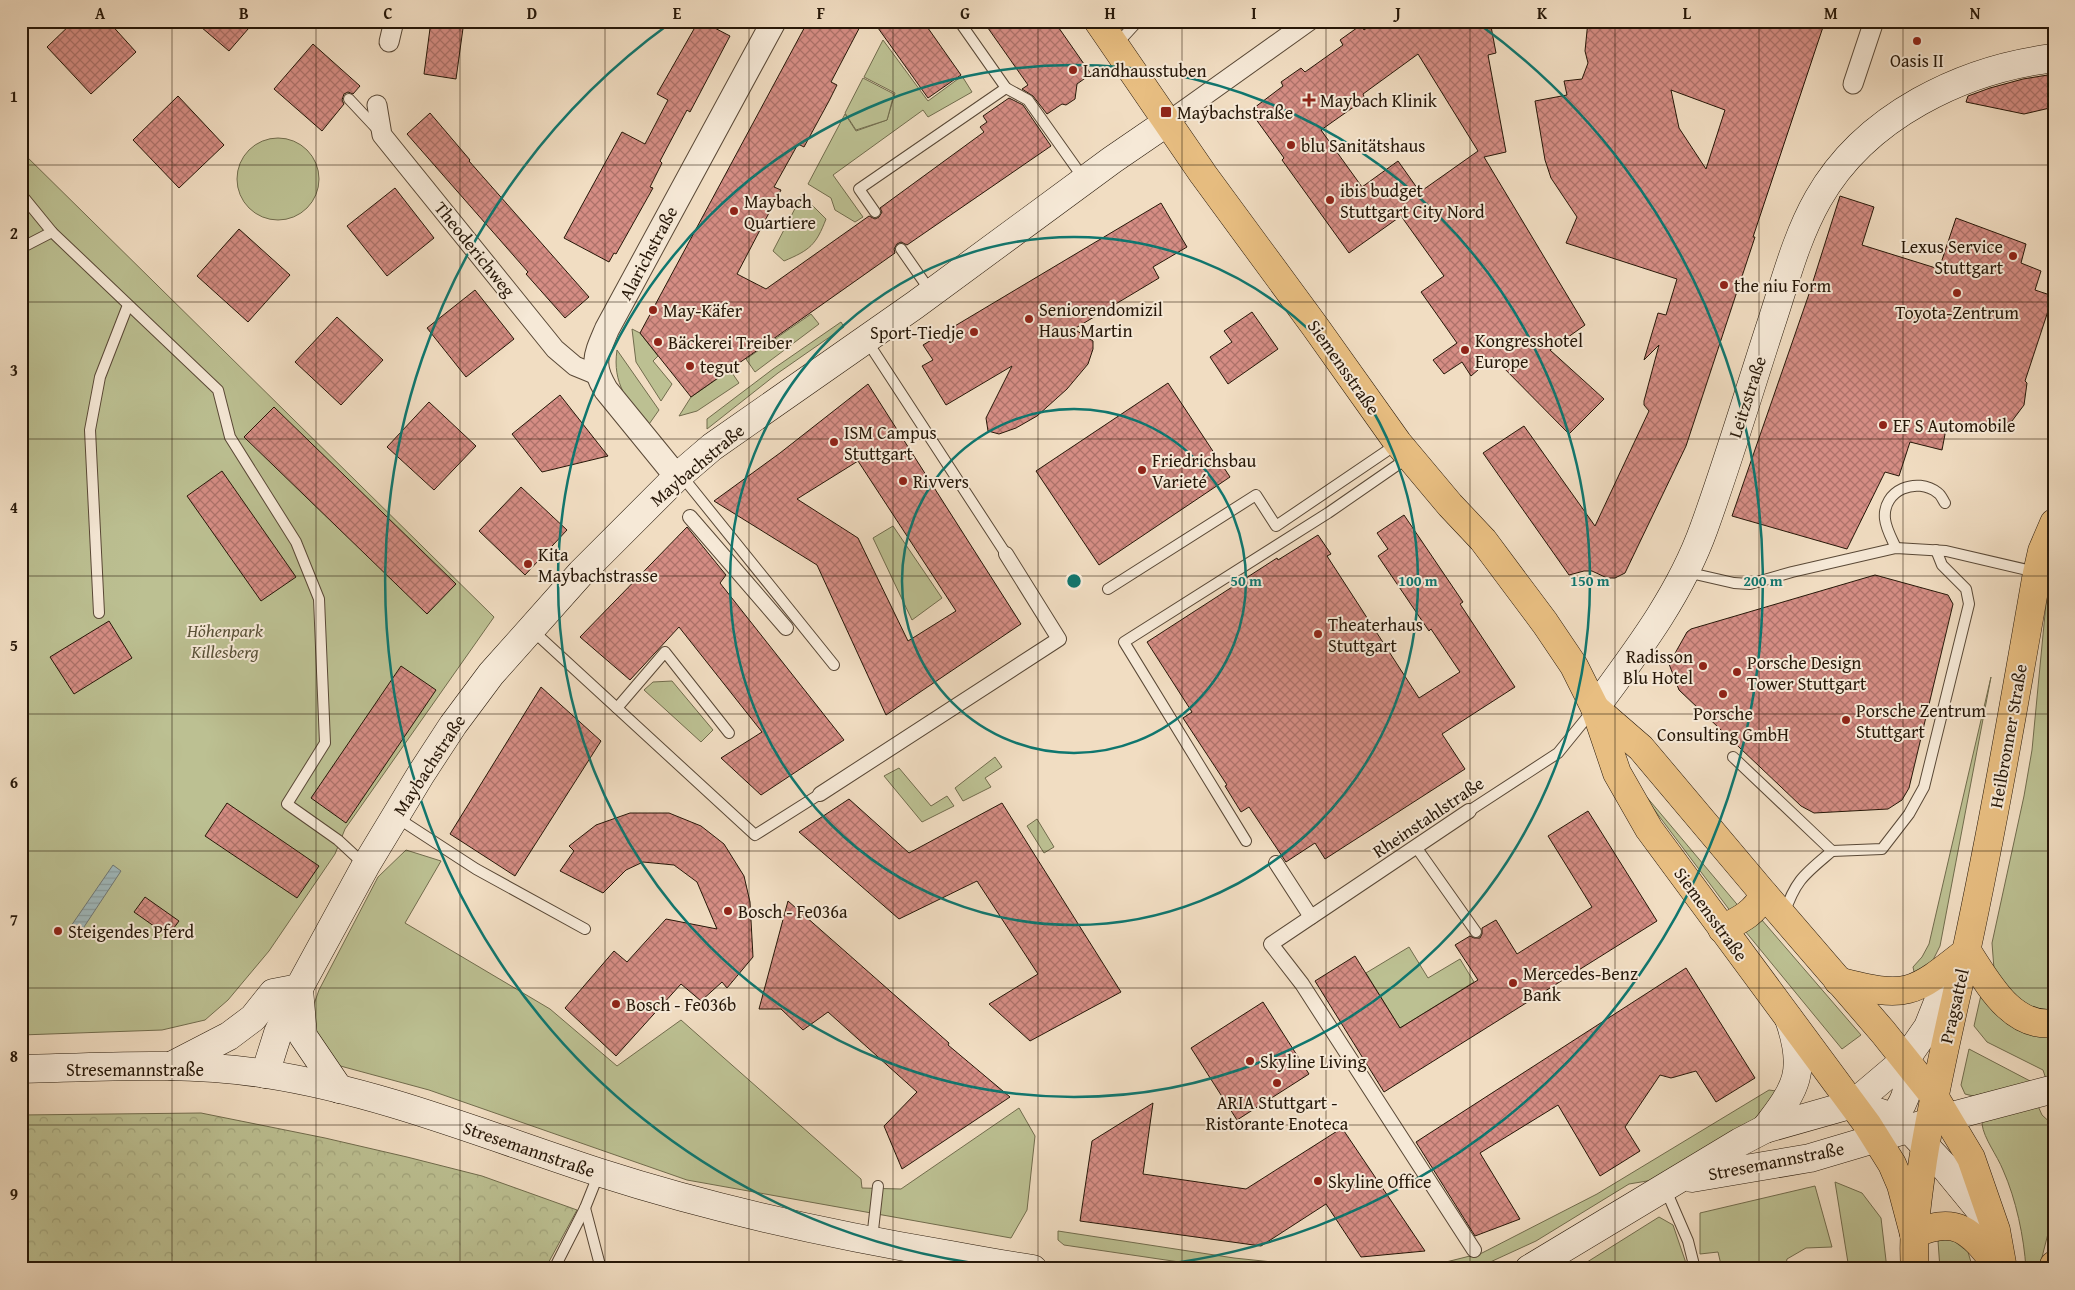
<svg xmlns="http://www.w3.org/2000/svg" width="2075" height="1290" viewBox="0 0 2075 1290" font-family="'Gentium Book Plus',serif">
<defs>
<pattern id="forest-crowns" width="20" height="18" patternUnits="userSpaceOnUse" patternTransform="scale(1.25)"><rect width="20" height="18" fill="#bcc092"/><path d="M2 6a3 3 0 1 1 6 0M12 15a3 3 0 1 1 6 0" fill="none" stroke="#a1a47c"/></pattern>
<pattern id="water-rules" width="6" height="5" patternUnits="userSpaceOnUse" patternTransform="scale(1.25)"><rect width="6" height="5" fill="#9fb9bd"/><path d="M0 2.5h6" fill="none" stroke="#899ea1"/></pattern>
<pattern id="building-cross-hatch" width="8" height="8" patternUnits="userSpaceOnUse" patternTransform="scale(1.25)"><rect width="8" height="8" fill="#d58d84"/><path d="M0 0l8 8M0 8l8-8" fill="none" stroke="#ad726a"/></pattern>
</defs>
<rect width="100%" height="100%" fill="#f1ddc2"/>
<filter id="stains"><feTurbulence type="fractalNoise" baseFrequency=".004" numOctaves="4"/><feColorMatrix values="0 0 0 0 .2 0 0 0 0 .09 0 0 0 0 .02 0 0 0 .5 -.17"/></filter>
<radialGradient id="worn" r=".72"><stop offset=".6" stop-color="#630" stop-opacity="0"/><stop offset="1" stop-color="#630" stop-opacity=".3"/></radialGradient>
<g fill="#bcc092" stroke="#716c4d">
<polygon points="883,40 928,101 962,76 972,92 928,117 923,110 833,175 863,217 855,222 835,210 831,198 808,184 845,114 856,131 887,120 895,93 864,77"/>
<polygon points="863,78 894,94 887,120 856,130 845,113"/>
<circle cx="278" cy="179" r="41"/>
<polygon points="21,151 494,617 345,829 335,854 269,951 228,1000 205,1020 162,1030 21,1035"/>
<path d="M802,195l24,24c-10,26 -16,31 -42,42l-11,-10z"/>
<polygon points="811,314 819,324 755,372 746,359"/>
<polygon points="841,322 844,327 778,373 707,429 707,419 773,369"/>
<polygon points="632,329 640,333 658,356 653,361 672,384 661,401 636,362"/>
<path d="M617,350l42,60 -12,17c-19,-26 -35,-43 -30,-77z"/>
<polygon points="730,370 739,383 697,411 679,416 691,397"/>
<polygon points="893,526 942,598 912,620 873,538"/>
<polygon points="2048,590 2051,592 2052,596 2052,637 2049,638 2050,815 2048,887 2054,887 2054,1011 2042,1012 2019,1003 1994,969 1992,943 2024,796 2032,750 2047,593"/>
<polygon points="1991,677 1940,946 1931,964 1915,976 1913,967 1922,957 1929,944"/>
<polygon points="672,681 713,730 701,742 644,690 653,682"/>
<polygon points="995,757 1002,767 985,778 991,787 963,801 955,788"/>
<polygon points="899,768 931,806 947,796 954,806 922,822 884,776"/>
<polygon points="1629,776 1741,909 1734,916"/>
<polygon points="1037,819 1054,847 1044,853 1027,826"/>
<polygon points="406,850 441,861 405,923 550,1009 617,1066 681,1020 861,1179 862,1188 901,1189 1019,1108 1035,1136 1027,1210 1011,1238 687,1180 429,1090 333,1064 308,1021 319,990 378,877"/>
<polygon points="1761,919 1861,1035 1842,1049 1745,931"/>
<polygon points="1409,947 1428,978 1460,959 1474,982 1400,1028 1366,973"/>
<polygon points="1981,995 2054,1032 2054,1077 2046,1079 2043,1070 1987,1042 1974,1026"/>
<polygon points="1969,1049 2032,1082 1973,1096 1965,1094 1961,1085"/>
<polygon points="1769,1090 1776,1091 1757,1118 1653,1180 1629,1184 1536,1241 1475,1269 1404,1269 1438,1264 1482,1253 1597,1194"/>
<path d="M2038,1106l4,9 12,11v84l-15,59h-13c-2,-32 -10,-70 -23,-99 -6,-15 -19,-31 -21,-46l1,-3z"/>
<polygon points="1835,1182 1862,1193 1881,1218 1887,1269 1849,1269"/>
<polygon points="1815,1186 1832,1247 1806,1248 1787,1259 1785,1269 1722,1269 1718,1252 1700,1254 1700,1213"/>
<polygon points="1659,1217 1673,1225 1688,1269 1576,1269"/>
<polygon points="1058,1231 1234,1258 1340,1269 1227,1269 1064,1245 1058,1240"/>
<polygon points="1950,1238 1968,1252 1973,1269 1940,1269 1938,1241"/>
</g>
<polygon fill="url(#forest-crowns)" stroke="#716c4d" points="201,1113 325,1138 407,1157 482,1176 577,1210 545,1269 21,1269 21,1115"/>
<polygon fill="url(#water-rules)" stroke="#6f7875" points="113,865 121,871 80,933 71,926"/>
<g fill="url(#building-cross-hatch)" stroke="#261708" fill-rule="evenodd">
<polygon points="74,21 108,21 136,52 91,94 47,47"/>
<polygon points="194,21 255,21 229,51"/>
<polygon points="431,21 464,21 456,79 424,74"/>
<polygon points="808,21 863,21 831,82 837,85 829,101 804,147 798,144 774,187 781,190 737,274 766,289 869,216 875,219 879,217 882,212 880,208 984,132 980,127 987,122 983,116 1009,98 1023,105 1051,146 907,245 901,242 897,244 894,249 895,253 691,397 640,333"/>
<polygon points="873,21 923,21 961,75 928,98"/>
<polygon points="983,21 1054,21 1091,74 1077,84 1075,99 1066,105 1062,104 1047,114 1033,96 1022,89 1028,85"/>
<path d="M1376,21h114l6,32 -8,2 18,97 -22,5 101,168 -35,25 54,49 -35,35 -76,-77 -22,19 -9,-14 -18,12 -11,-14 24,-17 -36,-51 23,-16 -43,-60 -52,37 -67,-93 2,-2 -34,-47 33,-25 -2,-4 20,-14 4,4 38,-27 -3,-5 21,-15 3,5zM1418,54l60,97 -58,41 -22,-31 -36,26 -41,-57 44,-31 -2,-5z"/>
<path d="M1588,21h237l-72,216h2l-69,209 -61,127 -10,5h-8l-15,-7h-8l-15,4 -86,-122 41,-27 71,100 54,-115 -5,-6v-4l15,-56 -15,15 14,-47 8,2 11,-36 -111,-36 11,-26 -26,-39 -6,-18 -10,-59 32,-6 -3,-14 18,-2 6,-16 -3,-12zM1671,90l54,20 -19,59 -27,-41z"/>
<polygon points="698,22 708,28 709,25 730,36 690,112 687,110 660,161 662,163 650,187 653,188 616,254 614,253 609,262 564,238 622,132 645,144 668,100 657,94"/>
<polygon points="313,44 360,86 353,94 348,92 344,94 342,100 344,104 322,131 274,89"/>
<polygon points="2054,74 2054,107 2024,114 1966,102 1968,96 1990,88 2023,79"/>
<polygon points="178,96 224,145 179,188 133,140"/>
<polygon points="430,113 470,160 469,161 589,297 565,318 526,274 528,272 407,134"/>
<polygon points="395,188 434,238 387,276 347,226"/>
<polygon points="1840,196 1874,207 1862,245 1939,269 1956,218 2026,244 2021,263 2041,271 2035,290 2053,296 2025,381 2027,383 2024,405 2012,421 1989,430 1968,432 1946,429 1942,450 1910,442 1899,476 1885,472 1847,549 1732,516 1809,294"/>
<polygon points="1161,203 1187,247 1153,267 1159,278 1074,329 1093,341 1093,349 1088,364 1067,389 1037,416 1016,428 999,434 988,431 986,418 1012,366 946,405 922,366 933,360 923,345"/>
<polygon points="239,229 290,275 248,322 197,276"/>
<polygon points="475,290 514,339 466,377 427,328"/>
<polygon points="1252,312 1278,349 1228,384 1210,357 1232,342 1224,331"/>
<polygon points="337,317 383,360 341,405 295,362"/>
<polygon points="1168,383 1230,477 1099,565 1036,471"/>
<path d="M868,384l153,240 -135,91 -69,-150 -103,-64 66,-48zM858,461l98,150 -48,30 -50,-103 -61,-39z"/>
<polygon points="560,395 608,456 542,472 512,434"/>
<polygon points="429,402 476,446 434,490 387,447"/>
<polygon points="274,407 456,584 427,614 244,437"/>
<polygon points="222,471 296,577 261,601 187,496"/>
<polygon points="521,487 567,530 525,575 479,531"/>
<polygon points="1404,515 1463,602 1460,604 1515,687 1442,734 1465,769 1325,859 1315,843 1286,862 1249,807 1241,812 1225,786 1227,785 1183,718 1192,712 1147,642 1277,558 1278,560 1318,535 1331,554 1327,556 1419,698 1460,672 1431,629 1429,631 1378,556 1388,549 1377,533"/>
<polygon points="687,527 726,575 720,583 844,740 761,795 721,758 762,732 679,627 630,680 580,637"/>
<polygon points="1875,575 1948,595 1953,604 1909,788 1902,800 1888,809 1814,813 1801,806 1679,690 1669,664 1687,632 1691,629"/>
<polygon points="109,621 132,658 74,694 50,657"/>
<polygon points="401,666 436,690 346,823 311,798"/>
<polygon points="541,687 601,741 515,876 450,834"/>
<polygon points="849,799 909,853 1002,803 1121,992 1030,1041 989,1004 1038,974 977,881 899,919 799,832"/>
<polygon points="227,803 319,866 297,898 205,836"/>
<polygon points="1588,811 1657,921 1384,1092 1315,981 1355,956 1400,1028 1478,980 1455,945 1470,936 1474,938 1480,938 1482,934 1482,928 1496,920 1517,954 1592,907 1548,836"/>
<polygon points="630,813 669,813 701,826 724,844 744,876 750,902 753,957 727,988 722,982 701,1001 681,984 616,1056 565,1008 614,951 627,962 666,919 717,929 697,882 674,865 643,862 626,870 603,893 560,871 574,851 569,846 596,825"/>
<polygon points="145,897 179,921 168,936 134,912"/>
<polygon points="788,901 949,1043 948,1045 1010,1097 902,1169 884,1126 917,1092 828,1012 803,1030 781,1009 759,1009"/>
<polygon points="1686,968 1755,1078 1716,1102 1696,1071 1671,1078 1660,1075 1625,1127 1640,1151 1600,1176 1558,1105 1480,1153 1520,1219 1475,1236 1416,1142"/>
<polygon points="1263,1002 1309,1074 1237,1120 1191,1048"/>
<polygon points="1153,1103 1143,1174 1246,1189 1342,1128 1425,1251 1361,1257 1326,1204 1261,1246 1080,1221 1092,1141"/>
</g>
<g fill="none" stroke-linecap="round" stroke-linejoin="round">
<g stroke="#594836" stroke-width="12">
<g id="service">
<polyline points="1115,46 1138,21"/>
<polyline points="1006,88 1028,100 1084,179"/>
<polyline points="349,99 378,130"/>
<polyline points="21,194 52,232 218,390 230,437 296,542 319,599 325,743 287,804 338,840 365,865"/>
<polyline points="875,212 859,189 1006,88 959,21"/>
<polyline points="21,248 52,232"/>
<polyline points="901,249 931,292"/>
<polyline points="867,341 1006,554"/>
<polyline points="681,475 834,665"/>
<path d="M1896,548c-4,-9 -10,-19 -11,-29 -3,-29 32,-43 53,-26 3,2 5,7 7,10"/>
<polyline points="1686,572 1734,583 1750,584 1792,572 1896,548 1946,551 2036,572"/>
<polyline points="1108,589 1256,495 1276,526 1397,444"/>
<polyline points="99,613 90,430 100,377 128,305"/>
<polyline points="532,630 755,835 820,794"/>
<polyline points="617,708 665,652 729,733"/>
<polyline points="1733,757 1832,851 1882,849 1909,814 1924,787 1969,604 1966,589 1942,565 1936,550"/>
<polyline points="1469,811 1558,753 1593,710"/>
<polyline points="396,817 476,869 585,929"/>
<polyline points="1246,841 1124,642 1328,513 1409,457"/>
<polyline points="1416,847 1476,932"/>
<path d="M1784,914c12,-35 21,-40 48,-63"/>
<polyline points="1665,1188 1688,1241 1695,1269"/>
<polyline points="585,1208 601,1269"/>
<polyline points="872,1239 878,1186"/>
<polyline points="554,1269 585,1208 599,1173"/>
</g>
</g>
<g stroke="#594836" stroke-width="16">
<g id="pedestrian">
<polyline points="690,517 786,628"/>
<polyline points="820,794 1059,639 1006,554"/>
<polyline points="1469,811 1271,944 1302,984 1474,1250"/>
<polyline points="1276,863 1311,917"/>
</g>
</g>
<g stroke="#594836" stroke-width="21">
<g id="minor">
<polyline points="389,42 394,21"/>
<polyline points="1853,84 1874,21"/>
<polyline points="377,105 382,135 555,349 575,366 597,375"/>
<polyline points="1166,123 1309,21"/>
</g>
</g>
<g stroke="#594836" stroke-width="26">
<path id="tertiary" d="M677,477l-71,-87c-16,-26 -10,-35 1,-61l167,-308"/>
</g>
<g stroke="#261708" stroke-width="29">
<g id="secondary">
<path d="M1595,708c42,-57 85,-113 109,-180 25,-69 46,-140 69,-210 13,-40 24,-82 45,-119 47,-83 145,-130 236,-141"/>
<polyline points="299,989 303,1036 339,1089"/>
<polyline points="171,1066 229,1036 253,1018 273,993 299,988"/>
<path d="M21,1069c81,-2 165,-8 245,5 116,18 224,63 335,99 115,37 231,62 350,82 27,5 54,10 82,14"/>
<polyline points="265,1074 278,1033 299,988 366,865 421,774 453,725 491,674 581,573 677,477 712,447 915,305 1112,160 1166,123"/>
<polyline points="1853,1104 1881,1113 1910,1130 1943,1165 1994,1227"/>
<path d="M1765,1129c32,-41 42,-58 24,-110"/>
<path d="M1882,1133c19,-26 32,-39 23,-73"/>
<polyline points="1692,1178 1810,1158 1948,1117 2054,1089"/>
<polyline points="1529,1269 1740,1142 1765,1129 1853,1104 1905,1060 1928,1027 1938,1002 1961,961"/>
</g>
</g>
<g stroke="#261708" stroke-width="29">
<g id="primary">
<polyline points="1098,21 1203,174 1314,325 1398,443 1450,505 1483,540 1545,623 1574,666 1595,708 1617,773 1649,829 1867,1124 1892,1164 1901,1185 1914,1234"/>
<polyline points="1596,709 1641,748 1764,894 1883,1032 1934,1096 1971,1158 1996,1230 2003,1269"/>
<path d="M1722,929c18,-9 33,-16 42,-35"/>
<path d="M1967,951c20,30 44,78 87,72"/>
<path d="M1838,981c69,18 74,14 129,-30"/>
<path d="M1914,1234c46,-21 59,1 86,35"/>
<path d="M1915,1269c-3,-37 3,-73 8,-109 11,-70 28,-139 43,-208 27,-126 49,-253 71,-379l5,-22 12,-28"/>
<polyline points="2053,1269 2054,1265"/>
</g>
</g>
<use href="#service" stroke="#f6e9d7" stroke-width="10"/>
<use href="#pedestrian" stroke="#f6e9d7" stroke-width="14"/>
<use href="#minor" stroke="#f6e9d7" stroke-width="19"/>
<use href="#tertiary" stroke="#f6e9d7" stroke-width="24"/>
<use href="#secondary" stroke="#f6e9d7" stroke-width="28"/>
<use href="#primary" stroke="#e8be81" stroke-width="28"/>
</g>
<path fill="none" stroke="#261708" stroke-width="1" stroke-opacity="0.55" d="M172,21v1248M316,21v1248M460,21v1248M605,21v1248M749,21v1248M893,21v1248M1038,21v1248M1182,21v1248M1326,21v1248M1470,21v1248M1615,21v1248M1759,21v1248M1903,21v1248M21,165h2033M21,302h2033M21,439h2033M21,576h2033M21,714h2033M21,851h2033M21,988h2033M21,1125h2033"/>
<g fill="none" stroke="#0f766e" stroke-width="2.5">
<circle cx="1074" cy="581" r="172"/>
<circle cx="1074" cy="581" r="344"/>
<circle cx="1074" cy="581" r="516"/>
<path d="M1032 1269A689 689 0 0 1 669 24M1479 24A689 689 0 0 1 1116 1269"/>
</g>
<g fill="#8f2418" stroke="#f6e9d7" stroke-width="2">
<circle cx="1917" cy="41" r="5"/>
<circle cx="1073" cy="70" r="5"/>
<path d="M1306.5 92.5h5v5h5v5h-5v5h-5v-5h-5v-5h5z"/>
<rect x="1160" y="106" width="12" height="12" rx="2.5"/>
<circle cx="1291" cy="145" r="5"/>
<circle cx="1330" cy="200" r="5"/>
<circle cx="734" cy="211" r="5"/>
<circle cx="2013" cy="256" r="5"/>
<circle cx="1724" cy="285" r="5"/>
<circle cx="1957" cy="293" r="5"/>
<circle cx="653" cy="310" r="5"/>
<circle cx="1029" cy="319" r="5"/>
<circle cx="974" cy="332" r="5"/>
<circle cx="658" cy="342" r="5"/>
<circle cx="1465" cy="350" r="5"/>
<circle cx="690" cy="366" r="5"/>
<circle cx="1883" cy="425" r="5"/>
<circle cx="834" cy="442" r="5"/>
<circle cx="1142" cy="470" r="5"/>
<circle cx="903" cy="481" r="5"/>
<circle cx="528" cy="564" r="5"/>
<circle cx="1318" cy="634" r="5"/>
<circle cx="1703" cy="666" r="5"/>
<circle cx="1737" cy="672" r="5"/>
<circle cx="1723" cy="694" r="5"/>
<circle cx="1846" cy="720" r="5"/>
<circle cx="728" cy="911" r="5"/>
<circle cx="58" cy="931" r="5"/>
<circle cx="1513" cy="983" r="5"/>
<circle cx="616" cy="1004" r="5"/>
<circle cx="1250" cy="1061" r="5"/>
<circle cx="1277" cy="1083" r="5"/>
<circle cx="1318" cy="1181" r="5"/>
</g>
<g text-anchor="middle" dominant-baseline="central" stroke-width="4" stroke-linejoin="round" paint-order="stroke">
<g font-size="18" fill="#261708" stroke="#f6e9d7" text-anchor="start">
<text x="1917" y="60" text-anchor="middle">Oasis II</text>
<text x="1083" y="70">Landhausstuben</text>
<text x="1320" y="100">Maybach Klinik</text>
<text x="1177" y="112">Maybachstraße</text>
<text x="1301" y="145">blu Sanitätshaus</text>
<text x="1340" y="190">ibis budget<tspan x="1340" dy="21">Stuttgart City Nord</tspan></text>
<text x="744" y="201">Maybach<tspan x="744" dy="21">Quartiere</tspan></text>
<text x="2003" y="246" text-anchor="end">Lexus Service<tspan x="2003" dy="21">Stuttgart</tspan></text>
<text x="1734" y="285">the niu Form</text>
<text x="1039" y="309">Seniorendomizil<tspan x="1039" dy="21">Haus Martin</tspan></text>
<text x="663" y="310">May-Käfer</text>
<text x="1957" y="312" text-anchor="middle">Toyota-Zentrum</text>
<text x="964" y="332" text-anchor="end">Sport-Tiedje</text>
<text x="1475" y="340">Kongresshotel<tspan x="1475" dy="21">Europe</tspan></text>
<text x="668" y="342">Bäckerei Treiber</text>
<text x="700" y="366">tegut</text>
<text x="1893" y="425">EF S Automobile</text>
<text x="844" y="432">ISM Campus<tspan x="844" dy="21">Stuttgart</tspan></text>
<text x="1152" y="460">Friedrichsbau<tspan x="1152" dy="21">Varieté</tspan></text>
<text x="913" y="481">Rivvers</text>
<text x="538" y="554">Kita<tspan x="538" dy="21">Maybachstrasse</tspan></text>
<text x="1328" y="624">Theaterhaus<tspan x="1328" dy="21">Stuttgart</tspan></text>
<text x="1693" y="656" text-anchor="end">Radisson<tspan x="1693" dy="21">Blu Hotel</tspan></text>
<text x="1747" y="662">Porsche Design<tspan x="1747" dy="21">Tower Stuttgart</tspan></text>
<text x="1856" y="710">Porsche Zentrum<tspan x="1856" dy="21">Stuttgart</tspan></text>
<text x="1723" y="713" text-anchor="middle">Porsche<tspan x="1723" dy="21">Consulting GmbH</tspan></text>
<text x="738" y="911">Bosch - Fe036a</text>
<text x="68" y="931">Steigendes Pferd</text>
<text x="1523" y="973">Mercedes-Benz<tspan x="1523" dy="21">Bank</tspan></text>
<text x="626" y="1004">Bosch - Fe036b</text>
<text x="1260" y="1061">Skyline Living</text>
<text x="1277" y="1102" text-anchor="middle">ARIA Stuttgart -<tspan x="1277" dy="21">Ristorante Enoteca</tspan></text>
<text x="1328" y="1181">Skyline Office</text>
</g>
<g font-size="18" fill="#261708" stroke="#f6e9d7">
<text transform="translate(475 249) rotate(51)">Theoderichweg</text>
<text transform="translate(648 253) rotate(-62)">Alarichstraße</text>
<text transform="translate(1344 367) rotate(55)">Siemensstraße</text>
<text transform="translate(1747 397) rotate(-72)">Leitzstraße</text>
<text transform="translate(697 465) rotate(-40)">Maybachstraße</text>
<text transform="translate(2008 736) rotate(-80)">Heilbronner Straße</text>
<text transform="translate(429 765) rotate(-57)">Maybachstraße</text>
<text transform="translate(1428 817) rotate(-34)">Rheinstahlstraße</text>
<text transform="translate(1711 914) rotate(54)">Siemensstraße</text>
<text transform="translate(1954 1006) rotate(-77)">Pragsattel</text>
<text x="135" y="1069">Stresemannstraße</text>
<text transform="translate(529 1149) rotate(19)">Stresemannstraße</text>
<text transform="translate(1776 1161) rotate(-11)">Stresemannstraße</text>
</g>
<g font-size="18" font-style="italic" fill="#5a5238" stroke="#f6e9d7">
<text x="225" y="630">Höhenpark<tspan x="225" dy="21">Killesberg</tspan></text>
</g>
</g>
<circle cx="1074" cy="581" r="8" fill="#0f766e" stroke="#f6e9d7" stroke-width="2.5"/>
<g font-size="15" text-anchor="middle" font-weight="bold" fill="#0f766e" stroke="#f6e9d7" stroke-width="4" stroke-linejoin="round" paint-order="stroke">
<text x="1246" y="586">50 m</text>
<text x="1418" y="586">100 m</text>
<text x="1590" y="586">150 m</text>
<text x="1763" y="586">200 m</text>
</g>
<rect width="2075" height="1290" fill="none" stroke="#f1ddc2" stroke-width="55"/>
<rect x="28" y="28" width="2020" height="1234" fill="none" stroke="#261708" stroke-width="2"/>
<g font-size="16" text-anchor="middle" font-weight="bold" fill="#261708">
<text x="100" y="19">A</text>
<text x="244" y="19">B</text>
<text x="388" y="19">C</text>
<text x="532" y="19">D</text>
<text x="677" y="19">E</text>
<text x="821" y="19">F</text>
<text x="965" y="19">G</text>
<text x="1110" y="19">H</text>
<text x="1254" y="19">I</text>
<text x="1398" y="19">J</text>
<text x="1542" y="19">K</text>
<text x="1687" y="19">L</text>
<text x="1831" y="19">M</text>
<text x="1975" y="19">N</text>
<text x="14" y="102">1</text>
<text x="14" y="239">2</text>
<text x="14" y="376">3</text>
<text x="14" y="513">4</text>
<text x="14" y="651">5</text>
<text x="14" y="788">6</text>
<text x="14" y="925">7</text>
<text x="14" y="1062">8</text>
<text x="14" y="1200">9</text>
</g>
<rect width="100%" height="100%" filter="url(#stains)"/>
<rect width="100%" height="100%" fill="url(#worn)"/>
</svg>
